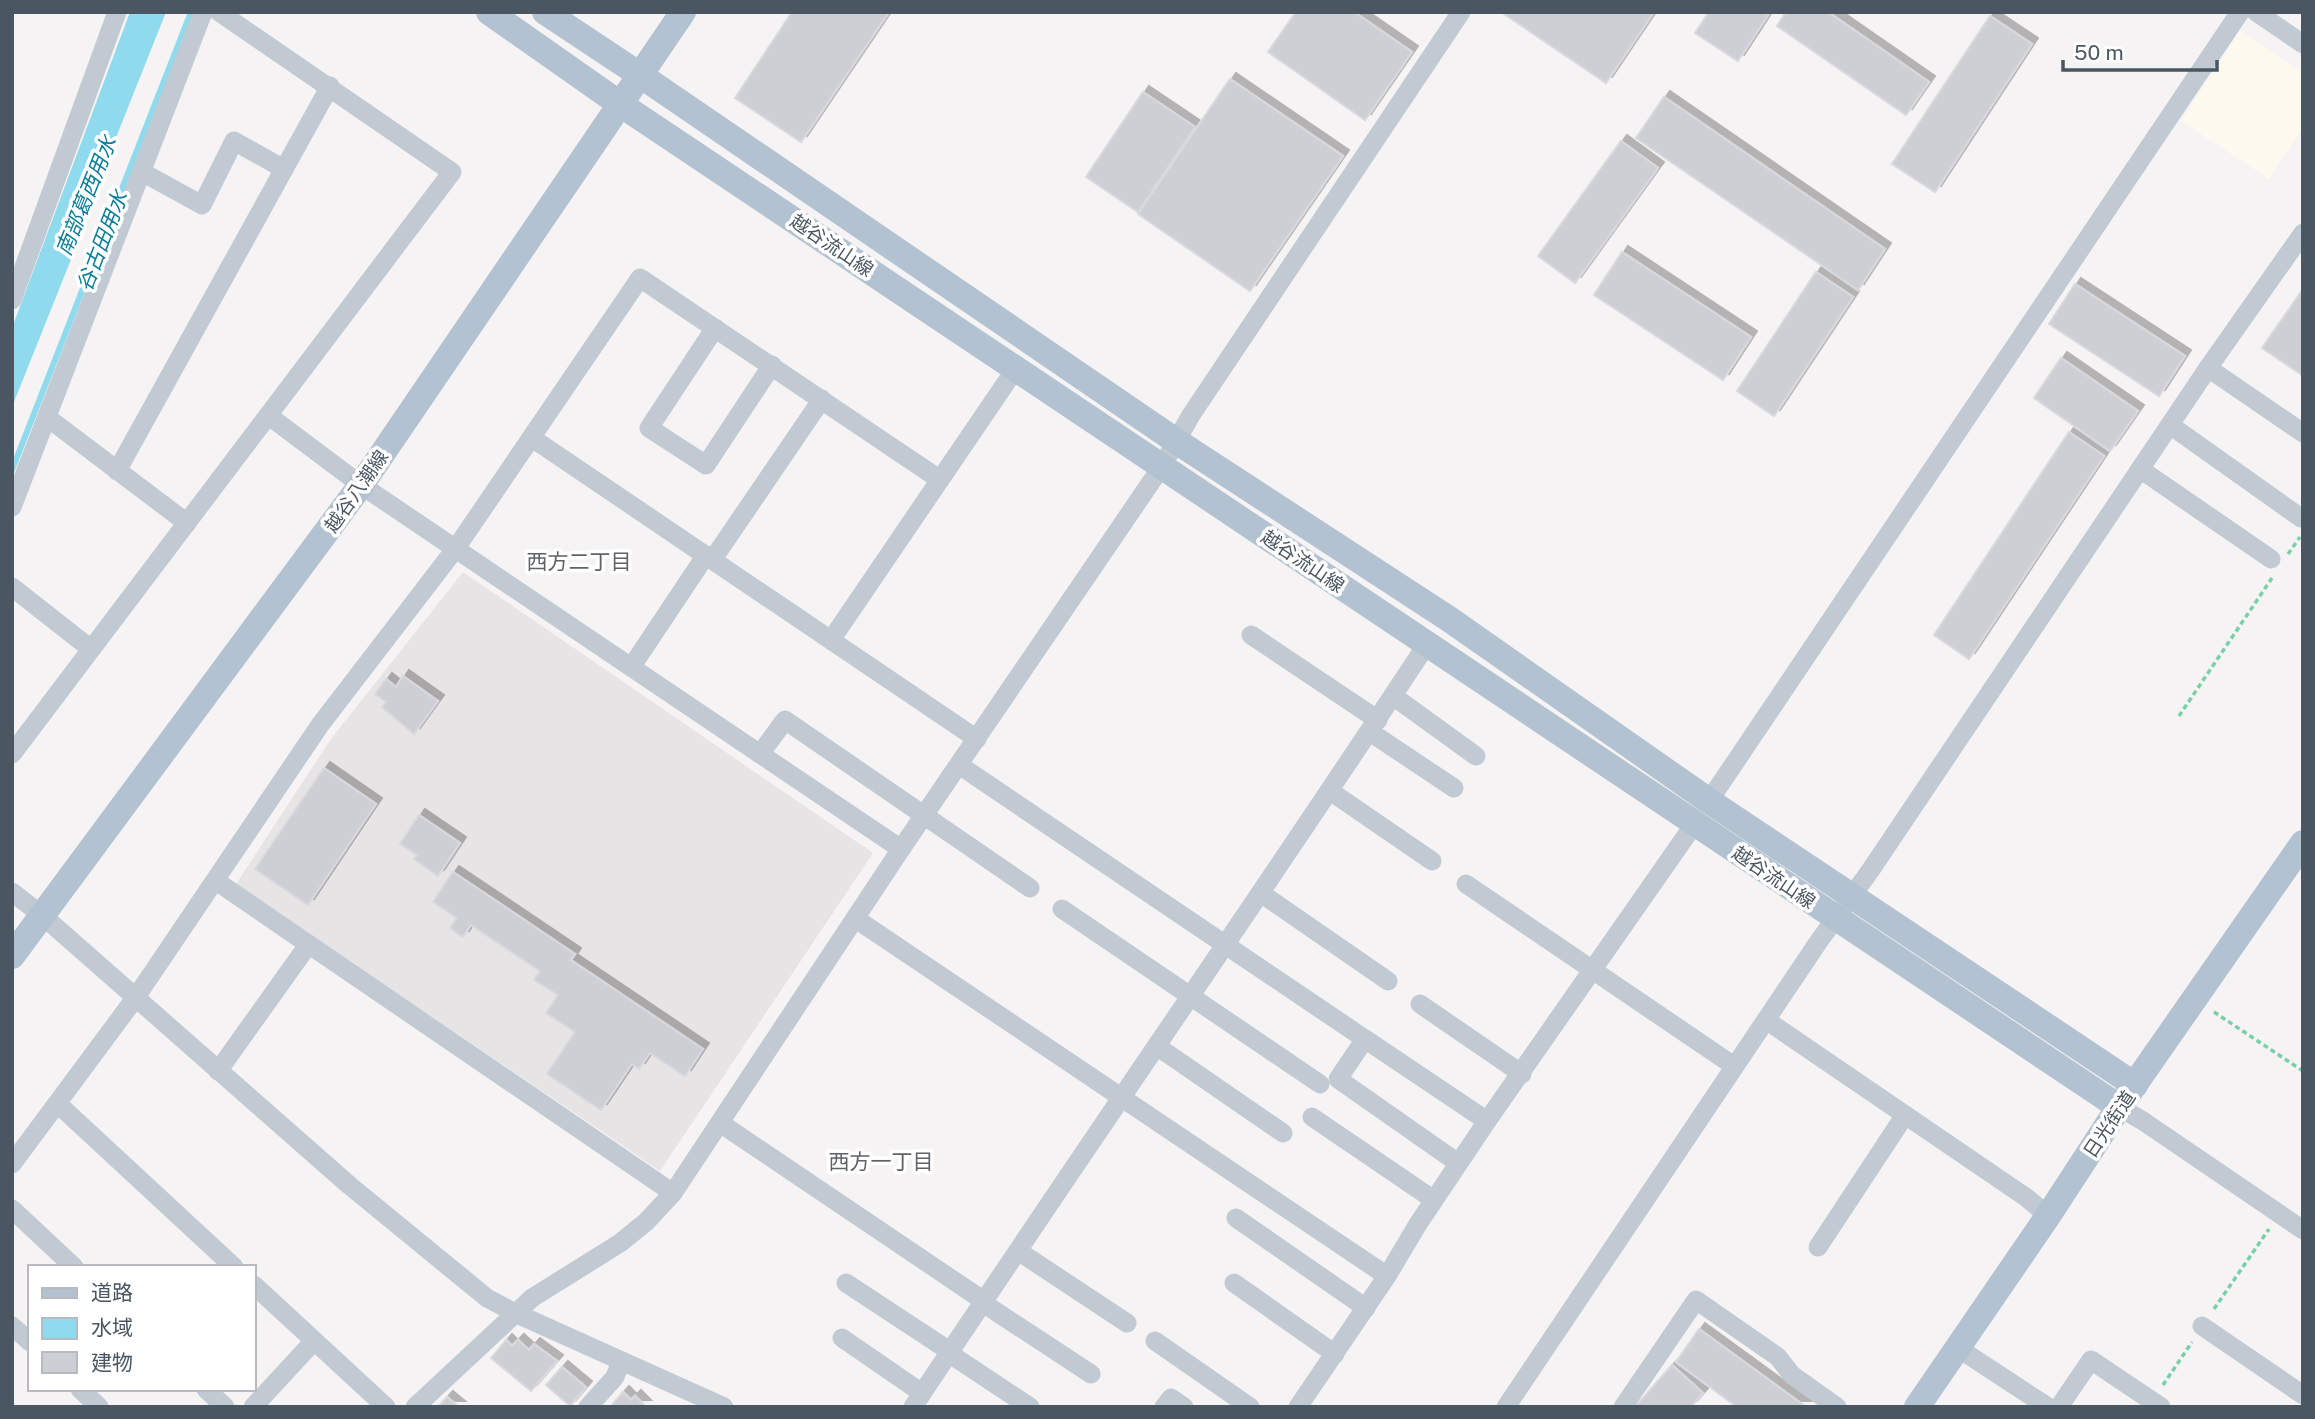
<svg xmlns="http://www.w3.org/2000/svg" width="2315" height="1419" viewBox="0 0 2315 1419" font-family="'Public Sans','Noto Sans JP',sans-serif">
<defs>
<filter id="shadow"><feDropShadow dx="6" dy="-6" stdDeviation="0" flood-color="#0004"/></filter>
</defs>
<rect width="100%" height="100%" fill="#f5f3f3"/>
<polygon fill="#fdf9ef" points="2240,31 2303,72 2303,129 2269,179 2181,121"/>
<polygon fill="#e6e4e5" points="463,572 873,853 660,1171 236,884 331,739"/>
<polygon fill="#90daee" points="130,12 166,12 86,213 84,227 12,407 12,328"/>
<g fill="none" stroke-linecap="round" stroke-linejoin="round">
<polyline stroke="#90daee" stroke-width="6" points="12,470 191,12"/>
</g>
<g fill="#cdcfd5" stroke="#d7d9de" stroke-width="2" filter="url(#shadow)">
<polygon points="792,12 889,12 801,142 735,98"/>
<polygon points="1296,12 1354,12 1412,52 1365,120 1268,52"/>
<polygon points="1501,12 1654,12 1606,83"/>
<polygon points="1709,12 1770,12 1738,61 1695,33"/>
<polygon points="1786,12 1828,12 1929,82 1906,115 1777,26"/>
<polygon points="1990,16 2032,44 1935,192 1892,164"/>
<polygon points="1230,79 1343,156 1250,291 1138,214"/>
<polygon points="1143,92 1195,127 1138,212 1086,177"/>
<polygon points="1664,97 1885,249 1858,290 1636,138"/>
<polygon points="1621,141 1658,168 1575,283 1538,256"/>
<polygon points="1622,252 1751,337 1723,380 1594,295"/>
<polygon points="1816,272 1853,297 1774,416 1737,391"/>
<polygon points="2075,284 2185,356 2159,396 2049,324"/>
<polygon points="2303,289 2303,374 2302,375 2262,348"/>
<polygon points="2061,358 2138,411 2110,451 2034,398"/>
<polygon points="2069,432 2104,456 1969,659 1934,635"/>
<polygon points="403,676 438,701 414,734 382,707 386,702 375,694 386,679 396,687"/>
<polygon points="324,768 376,804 308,905 255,869"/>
<polygon points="419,815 460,843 438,876 414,859 417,855 400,844"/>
<polygon points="453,872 575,954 571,960 703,1049 685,1076 650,1053 639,1069 632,1064 601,1110 547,1074 575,1032 546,1013 558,995 534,980 540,971 471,925 463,937 450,928 457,918 433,902"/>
<polygon points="1699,1329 1806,1407 1737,1407 1676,1362"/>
<polygon points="506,1340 512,1346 518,1340 529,1350 534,1344 557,1361 531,1391 491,1358"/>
<polygon points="1672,1365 1703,1393 1691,1407 1635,1407"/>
<polygon points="562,1367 586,1387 570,1406 546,1385"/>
<polygon points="623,1392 631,1400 635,1396 645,1406 610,1407"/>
<polygon points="447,1397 459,1407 438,1407"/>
</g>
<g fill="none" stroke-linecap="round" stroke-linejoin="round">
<g stroke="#7ad0a6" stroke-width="3.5" stroke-dasharray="5 3.5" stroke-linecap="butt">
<polyline points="2288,554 2300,537"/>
<polyline points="2179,716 2272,578"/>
<polyline points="2214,1012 2303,1071"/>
<polyline points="2214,1309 2269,1229"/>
<polyline points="2163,1385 2192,1342"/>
</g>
<g stroke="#c1cad2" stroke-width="19">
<polyline points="2256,12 2303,44"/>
<polyline points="142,172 202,205 234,141 284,169"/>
<polyline points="12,300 117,12"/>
<polyline points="715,328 649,428 706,465 772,365"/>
<polyline points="2208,368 2303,433"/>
<polyline points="269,416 361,485 901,849"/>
<polyline points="48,418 187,523"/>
<polyline points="2170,425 2301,518 2303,516"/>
<polyline points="532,438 977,739"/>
<polyline points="2140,469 2271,559"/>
<polyline points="117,471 330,86"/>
<polyline points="12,507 203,12"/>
<polyline points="713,559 822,399"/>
<polyline points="12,587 91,649"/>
<polyline points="1251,635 1378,720"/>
<polyline points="831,640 1016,368"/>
<polyline points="632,666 706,555"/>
<polyline points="1393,696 1476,756"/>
<polyline points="1370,732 1454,788"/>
<polyline points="12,754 452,172 219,12"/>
<polyline points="760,754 785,720 1030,888"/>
<polyline points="959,765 1365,1039"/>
<polyline points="1330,791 1432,861"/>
<polyline points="1709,801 2240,12"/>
<polyline points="216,881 673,1193"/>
<polyline points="1466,884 1734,1066"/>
<polyline points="12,892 43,916 349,1185 487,1298 515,1313 724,1407"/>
<polyline points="1262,894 1388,981"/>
<polyline points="1062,909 1320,1084"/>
<polyline points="856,919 1387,1276"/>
<polyline points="1420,1004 1522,1074"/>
<polyline points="1766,1020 2027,1198 2048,1216"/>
<polyline points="1158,1047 1283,1133"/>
<polyline points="218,1071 308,945"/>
<polyline points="58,1104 234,1267"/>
<polyline points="2119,1107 2143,1121 2303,1230"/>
<polyline points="1312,1117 1434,1200"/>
<polyline points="720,1123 984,1301"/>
<polyline points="1458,1163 1338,1079 1365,1039 1487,1121"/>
<polyline points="12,1164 136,997 320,725 456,548 640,278 939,479"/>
<polyline points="12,1209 74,1267"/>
<polyline points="1236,1218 1366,1308"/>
<polyline points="1818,1247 1905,1115"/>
<polyline points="1018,1251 1127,1323"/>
<polyline points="846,1283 951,1352"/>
<polyline points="1234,1283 1335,1354"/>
<polyline points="254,1285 386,1407"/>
<polyline points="983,1303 1091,1374"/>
<polyline points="12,1326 30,1342"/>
<polyline points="2202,1326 2303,1395"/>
<polyline points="842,1338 922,1393"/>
<polyline points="1155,1341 1250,1407"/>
<polyline points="1958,1348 2048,1407"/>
<polyline points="950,1354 1030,1407"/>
<polyline points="80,1389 99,1407"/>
<polyline points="206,1389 225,1407"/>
<polyline points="253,1407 314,1341"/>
<polyline points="415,1407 532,1298 620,1243 646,1222 673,1193 901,849 1162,466 1191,415 1461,12"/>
<polyline points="588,1407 615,1377 621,1361"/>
<path d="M913,1407c170,-256 345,-507 514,-763"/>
<polyline points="1164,1407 1171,1398 1184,1407"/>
<polyline points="1298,1407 1387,1276 1418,1224 1487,1121 1695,823"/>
<polyline points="1506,1407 1819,941 1870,871 2208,368 2303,233"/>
<polyline points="1623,1407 1696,1300 1778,1357 1792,1375 1837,1407"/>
<polyline points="2059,1407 2091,1360 2161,1407"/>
</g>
<g stroke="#b3c2d1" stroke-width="26">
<polyline points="489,12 620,104 2119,1107"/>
<polyline points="545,12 640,75 1176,441 1449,619 1709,801 2135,1085"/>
<polyline points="12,956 361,485 683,12"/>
<polyline points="1917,1407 2048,1216 2119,1107 2303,843"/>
</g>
</g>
<g text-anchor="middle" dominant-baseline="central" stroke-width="7" stroke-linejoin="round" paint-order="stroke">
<g font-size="19" fill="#4a5661" stroke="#fff">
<text transform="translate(832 245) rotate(34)">越谷流山線</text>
<text transform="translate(356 491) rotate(-55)">越谷八潮線</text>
<text transform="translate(1303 561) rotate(34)">越谷流山線</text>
<text transform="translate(1774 877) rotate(34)">越谷流山線</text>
<text transform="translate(2109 1124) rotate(-56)">日光街道</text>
</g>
<g font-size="21" font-style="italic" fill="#0c7c9b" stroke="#fff">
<text transform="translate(86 196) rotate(-68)">南部葛西用水</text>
<text transform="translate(102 241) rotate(-69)">谷古田用水</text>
</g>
<g font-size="21" fill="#5f6368" stroke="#fff">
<text x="579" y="561">西方二丁目</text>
<text x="881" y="1161">西方一丁目</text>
</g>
</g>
<rect width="2315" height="1419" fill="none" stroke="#4a5661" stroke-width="28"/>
<rect x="28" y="1265" width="228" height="126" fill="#ffffff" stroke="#b7bbc0" stroke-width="2"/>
<rect x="42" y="1288" width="35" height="10" fill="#b3c2d1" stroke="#b7bbc0" stroke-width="2"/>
<text x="91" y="1300" font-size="21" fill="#4a5661">道路</text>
<rect x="42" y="1318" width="35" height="21" fill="#90daee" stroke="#b7bbc0" stroke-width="2"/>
<text x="91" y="1335" font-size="21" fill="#4a5661">水域</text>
<rect x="42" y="1352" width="35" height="21" fill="#cdcfd5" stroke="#b7bbc0" stroke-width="2"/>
<text x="91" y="1370" font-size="21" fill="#4a5661">建物</text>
<path d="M2063 60v10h154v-10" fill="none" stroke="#4a5661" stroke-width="3.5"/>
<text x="2074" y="60" font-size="21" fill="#4a5661" stroke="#ffffff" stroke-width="5" paint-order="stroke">50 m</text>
</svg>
